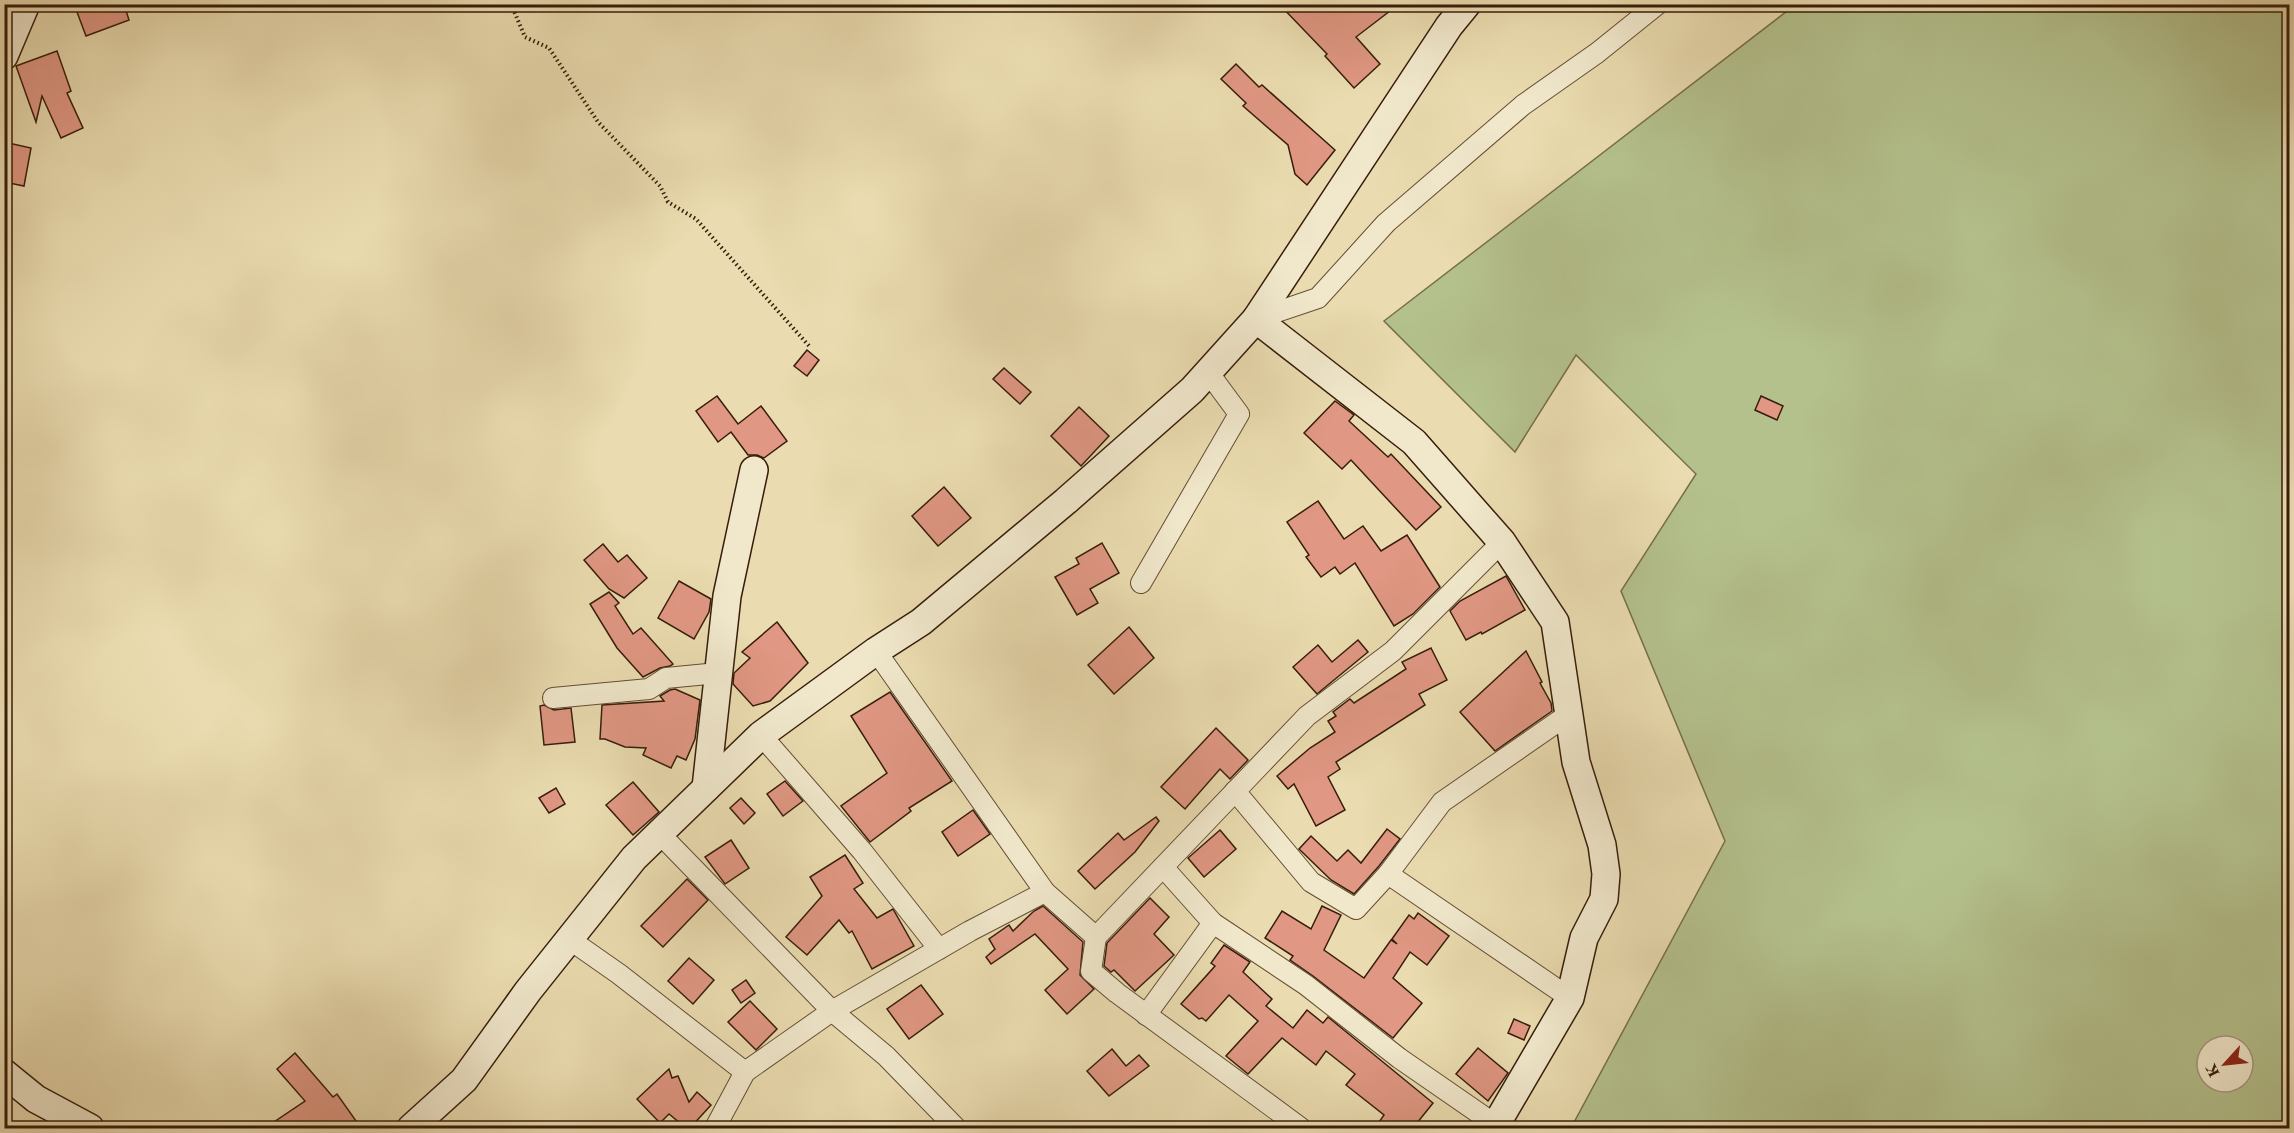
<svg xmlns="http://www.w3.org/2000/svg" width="2294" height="1133" viewBox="0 0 2294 1133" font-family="'EB Garamond',serif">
<rect width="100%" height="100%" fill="#eadcb0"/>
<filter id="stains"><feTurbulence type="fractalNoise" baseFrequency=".00333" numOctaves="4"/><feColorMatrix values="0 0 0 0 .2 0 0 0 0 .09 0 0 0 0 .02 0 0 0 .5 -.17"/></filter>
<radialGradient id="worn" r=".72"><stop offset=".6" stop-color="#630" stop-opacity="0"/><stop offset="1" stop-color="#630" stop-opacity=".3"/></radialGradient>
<path fill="#b4c18d" stroke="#766f4c" stroke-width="1.5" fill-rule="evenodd" d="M1795,5h494v1123h-718l154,-287 -104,-250 75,-117 -120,-119 -61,97 -131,-131zM2207,1046h36v36h-36z"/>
<g fill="#e09783" stroke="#371d0b" stroke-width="1.5">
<polygon points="74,4 124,4 129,20 86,36"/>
<polygon points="1279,4 1399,4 1356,37 1380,64 1354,88 1325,56 1327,54"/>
<polygon points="57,51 71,91 67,93 83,128 61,138 42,96 36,122 16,66"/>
<polygon points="1236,64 1259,87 1262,85 1335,150 1307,185 1295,174 1288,145 1243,106 1246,103 1221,79"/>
<polygon points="4,142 31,148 24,186 4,182"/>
<polygon points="807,350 819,360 807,376 794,366"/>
<polygon points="1004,368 1031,392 1020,404 993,379"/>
<polygon points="717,396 738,424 761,406 787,441 764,458 757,455 748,455 731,432 718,442 696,411"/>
<polygon points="1761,396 1783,406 1777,420 1755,410"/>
<polygon points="1335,401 1354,415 1349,421 1388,457 1391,454 1441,507 1416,530 1351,460 1342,469 1304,433"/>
<polygon points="1079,407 1109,436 1081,466 1051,436"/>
<polygon points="944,487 971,518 938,546 912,516"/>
<polygon points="1318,501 1344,539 1363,526 1381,551 1407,535 1440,587 1413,614 1394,626 1355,563 1340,574 1335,567 1321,577 1306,557 1309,555 1287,522"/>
<polygon points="1102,543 1119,573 1090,589 1098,603 1077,615 1055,577 1079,564 1076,558"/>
<polygon points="603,544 618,562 627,555 647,578 624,598 609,589 584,560"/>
<polygon points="1506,576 1525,610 1482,634 1481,632 1466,640 1450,611 1460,601"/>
<polygon points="679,581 711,599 709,612 694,639 658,618"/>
<polygon points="609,592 619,603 615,606 633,634 641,628 673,664 670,666 660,668 643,677 617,648 590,604"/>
<polygon points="777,622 808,663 770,701 753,706 733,684 734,673 750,658 742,652"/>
<polygon points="1129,627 1154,658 1114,694 1088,665"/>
<polygon points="1358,640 1368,652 1317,694 1293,667 1318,645 1332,662"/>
<polygon points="1431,648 1447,680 1419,694 1425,705 1336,762 1340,769 1328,777 1345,810 1316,826 1294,784 1288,789 1277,776 1310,748 1335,732 1328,721 1336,716 1333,712 1350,699 1354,703 1406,669 1402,662"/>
<polygon points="1526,651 1542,682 1540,683 1551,703 1552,711 1495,751 1460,712"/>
<polygon points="675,689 700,700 695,739 686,760 677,756 671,768 643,755 646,748 625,747 605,739 600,739 602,705 664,701 660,696 670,690"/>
<polygon points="890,692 952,781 909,808 911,811 870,842 841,806 887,773 851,716"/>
<polygon points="544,705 554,710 571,708 575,742 544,745 540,706"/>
<polygon points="1216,728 1248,760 1230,779 1220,769 1185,809 1161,787"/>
<polygon points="785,781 803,801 783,816 767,794"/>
<polygon points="633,782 659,812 633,835 606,805"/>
<polygon points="556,788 565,804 549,813 539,798"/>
<polygon points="741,798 755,813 744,824 730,808"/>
<polygon points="973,810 990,834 958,856 942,832"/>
<polygon points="1156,817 1159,821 1135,852 1095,889 1078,871 1118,833 1124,840"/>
<polygon points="1387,829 1400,839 1379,866 1354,894 1331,880 1299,849 1311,836 1337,861 1348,850 1361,863"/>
<polygon points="1220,830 1236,849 1204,877 1188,858"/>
<polygon points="731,840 749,868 725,884 705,857"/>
<polygon points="845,855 863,883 854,889 877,918 893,909 914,946 872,969 852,931 849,933 839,920 807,955 786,937 822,896 810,877"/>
<polygon points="687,879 708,900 663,947 641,926"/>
<polygon points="1150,898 1169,917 1154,934 1174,955 1135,991 1114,970 1111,972 1104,966 1107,943"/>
<polygon points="1043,906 1083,942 1080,975 1094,989 1067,1014 1045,990 1068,969 1035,934 991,964 986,957 995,949 989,939 1009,925 1013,931 1034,911"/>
<polygon points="1322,906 1341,915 1324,950 1364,978 1391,940 1397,944 1392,939 1409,915 1414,919 1418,913 1449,936 1427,965 1410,952 1393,978 1422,1003 1393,1038 1313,976 1290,960 1293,956 1265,938 1282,911 1311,929"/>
<polygon points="1224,945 1250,962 1243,972 1272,999 1266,1006 1293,1028 1307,1010 1323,1023 1328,1017 1433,1103 1413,1128 1375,1128 1384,1115 1346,1085 1355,1074 1326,1051 1316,1065 1282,1038 1248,1074 1226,1056 1258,1021 1229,995 1206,1021 1202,1018 1199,1019 1181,1004 1215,966 1211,963"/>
<polygon points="689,958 714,980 693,1004 668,981"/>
<polygon points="746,980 755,993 741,1003 732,990"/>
<polygon points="921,985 943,1014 909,1039 887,1009"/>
<polygon points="750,1001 777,1029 756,1050 728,1022"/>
<polygon points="1514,1019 1530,1026 1524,1040 1508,1033"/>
<polygon points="1478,1048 1508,1073 1488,1101 1456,1074"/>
<polygon points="1112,1049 1126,1066 1139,1055 1149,1066 1109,1096 1087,1071"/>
<polygon points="295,1053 333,1097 337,1094 361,1128 265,1128 305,1101 277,1069"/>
<polygon points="669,1069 672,1078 678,1076 689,1102 697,1092 711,1105 690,1128 686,1128 669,1114 660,1123 637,1099"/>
</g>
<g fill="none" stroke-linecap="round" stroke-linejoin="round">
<g stroke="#644d34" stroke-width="22">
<g id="street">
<polyline points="1256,319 1318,298 1386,223 1523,105 1597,53 1658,4"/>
<polyline points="1141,583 1239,414 1208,372"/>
<polyline points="876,651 1045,892"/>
<polyline points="553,698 649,689 666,678 718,673"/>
<polyline points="1569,714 1442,802 1388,874 1570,998"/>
<polyline points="761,735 862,851 939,949"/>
<polyline points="1235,791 1311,882 1356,909 1388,874"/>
<polyline points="659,833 832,1011 745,1072 715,1128"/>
<polyline points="1163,867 1213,923"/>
<polyline points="1096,937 1091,971 1117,993 1301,1128"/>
<polyline points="569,939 619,974 745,1072"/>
<polyline points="1146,1015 1213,923 1306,985 1399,1058 1496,1125"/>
<polyline points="956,1128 886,1056 832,1011 970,931 1045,892 1096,937 1307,716 1393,651 1502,542"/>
</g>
</g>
<g stroke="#371d0b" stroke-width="30">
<g id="secondary">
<polyline points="4,56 26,4"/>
<polyline points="1256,319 1414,442 1502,542 1555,622 1576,762 1602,845 1606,874 1604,899 1584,938 1570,998 1494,1128"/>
<polyline points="706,788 727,596 754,470"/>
<polyline points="4,1073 36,1099 90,1128"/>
<polyline points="411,1128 464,1080 528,991 634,858 761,735 876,651 921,622 1066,501 1192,390 1256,319 1449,26 1467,4"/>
</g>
</g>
<polyline stroke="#371d0b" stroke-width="4" stroke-dasharray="1.5 3" stroke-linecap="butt" points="511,4 525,37 549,48 598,122 660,186 668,202 696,219 810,347"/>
<use href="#street" stroke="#f1e8cc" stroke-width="20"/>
<use href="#secondary" stroke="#f1e8cc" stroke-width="27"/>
</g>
<rect width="2294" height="1133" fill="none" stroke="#eadcb0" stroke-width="24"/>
<rect x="6" y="6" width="2282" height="1121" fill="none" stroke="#371d0b" stroke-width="3"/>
<rect x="12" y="12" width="2270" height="1109" fill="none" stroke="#371d0b" stroke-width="1.5"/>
<g transform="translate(2225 1064) rotate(243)"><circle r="28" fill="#f1e8cc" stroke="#a7977f" stroke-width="1.5"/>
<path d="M0-4.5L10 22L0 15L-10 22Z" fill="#8f2418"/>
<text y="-9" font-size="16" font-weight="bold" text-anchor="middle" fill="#371d0b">K</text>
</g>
<rect width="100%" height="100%" filter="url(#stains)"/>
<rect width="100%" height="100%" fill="url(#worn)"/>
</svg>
